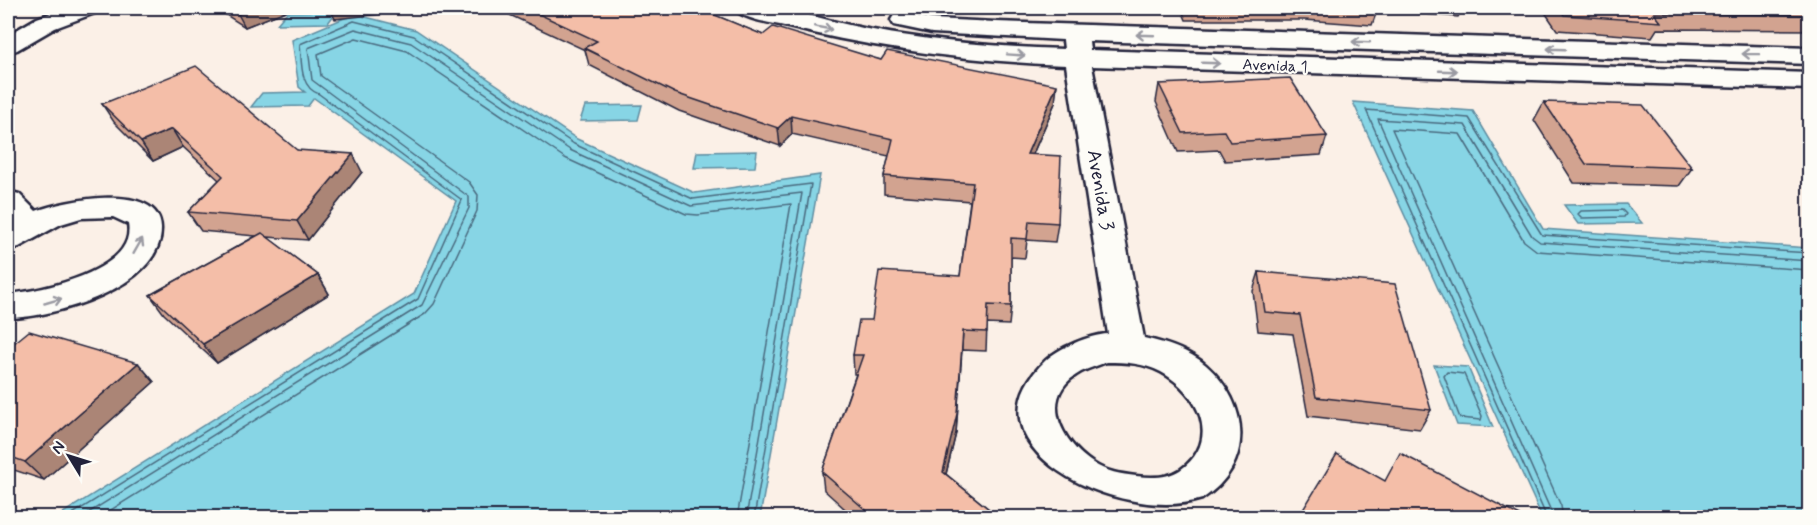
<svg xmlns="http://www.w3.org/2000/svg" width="1817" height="525" viewBox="0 0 1817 525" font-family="Mynerve,sans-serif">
<rect width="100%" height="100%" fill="#fbf0e7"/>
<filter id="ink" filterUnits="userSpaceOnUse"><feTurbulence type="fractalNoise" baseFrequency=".0167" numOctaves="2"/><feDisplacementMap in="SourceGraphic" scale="12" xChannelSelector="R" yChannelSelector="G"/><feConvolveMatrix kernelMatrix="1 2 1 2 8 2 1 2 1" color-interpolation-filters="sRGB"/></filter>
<g filter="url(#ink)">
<g fill="#87d5e5" stroke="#5f8da1" stroke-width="1.5">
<polygon points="337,11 328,23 277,24 287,12"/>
<polygon points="354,14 416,30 577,139 695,193 820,175 760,517 55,518 414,294 456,201 314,98 308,106 251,107 262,93 305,92 299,87 292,40"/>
<polygon points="1353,102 1473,111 1543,229 1809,248 1809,517 1542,517"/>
<polygon points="642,105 638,120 580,121 585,106"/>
<polygon points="757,151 755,167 694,168 697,152"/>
<polygon points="1626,204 1642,223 1578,224 1564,205"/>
<polygon points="1434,365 1468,367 1493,427 1457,425"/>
</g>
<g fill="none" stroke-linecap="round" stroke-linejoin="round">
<g stroke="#4a6a7f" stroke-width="1.5">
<polygon points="1622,210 1626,214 1624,217 1582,218 1578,214 1581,211"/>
<polygon points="1447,372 1464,374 1482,416 1481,420 1460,418 1444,376"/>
<path d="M66,518l352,-219 44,-99 -143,-106c-20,-7 -17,-32 -19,-50l54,-23 60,15 160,108 119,55 118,-15 -57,334"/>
<polyline points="80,518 422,305 469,208 469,197 312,80 308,48 355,29 411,43 570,150 691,206 802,193 746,518"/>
<polyline points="98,518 425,314 434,304 477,211 478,195 469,182 321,76 318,54 356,38 407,51 565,158 686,214 698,215 791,204 737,518"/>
<polyline points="1547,518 1366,110 1469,118 1542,235 1810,253"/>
<polyline points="1554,518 1378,119 1465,125 1532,236 1540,242 1810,261"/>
<polyline points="1563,518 1561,506 1392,129 1460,134 1524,241 1537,251 1810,270"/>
</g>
<g stroke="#22223b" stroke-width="5">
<g id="street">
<polygon points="65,8 98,8 95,13 55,28 17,50 8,53 8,35 37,18"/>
<path d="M734,8c45,-5 94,14 139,22 63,12 127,17 191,19l-1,-9 -131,-7 -38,-8 -3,-5 3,-5 9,-2 29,6 64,3 814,26v16l-721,-23 1,9 720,23v16l-718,-23 52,272c22,5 45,12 62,27 44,39 49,100 -4,134 -82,26 -247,-53 -156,-139 13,-12 43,-25 62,-26l-42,-269c-97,-4 -192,-16 -286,-40 -13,-3 -38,-6 -46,-17zM1107,362c18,0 37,1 54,10 37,20 62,68 19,98 -12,8 -28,8 -44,6 -15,-2 -30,-4 -43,-13 -32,-21 -56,-67 -12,-91 8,-4 18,-7 26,-10z"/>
<path d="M8,191l11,3 17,17c26,-10 123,-31 125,17 2,59 -109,90 -153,90v-24c32,-3 129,-23 120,-70l-15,-7 -32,1 -20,6 -42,23 -11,3v-26l3,-1 -3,-4z"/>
</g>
</g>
<use href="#street" fill="#fdfcf7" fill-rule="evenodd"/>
</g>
<g fill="#d2a390" stroke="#22223b" stroke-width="1.5">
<polygon points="215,8 293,8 245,27"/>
<polygon points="495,8 698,8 763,35 881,60 1055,103 1033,154 1058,223 1055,242 1027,240 1025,258 1011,257 1011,306 1009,325 987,324 986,351 962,350 956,433 946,474 1000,518 855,518 824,490 822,472 856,374 854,374 853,355 872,320 960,276 970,201 884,194 884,176 889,156 792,134 780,146 679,111 589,65 585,50"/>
<polygon points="1181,8 1462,8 1458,17 1376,10 1377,11 1372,25 1305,20 1186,20"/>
<polygon points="1542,8 1809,8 1809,30 1657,29 1652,37 1557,30"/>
<polygon points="1159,84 1327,136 1321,155 1225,161 1219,150 1178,152 1156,102"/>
<polygon points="1544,102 1692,168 1679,186 1574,183 1534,120"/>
<polygon points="102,104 297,150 362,172 308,240 267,237 318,275 329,294 217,363 164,314 150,295 256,236 201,231 188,212 219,180 183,147 153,161 114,122"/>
<polygon points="1259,272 1431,410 1420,429 1308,416 1293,334 1258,331 1253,291"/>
<polygon points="8,348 138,363 154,382 44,480 8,468"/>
</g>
<g fill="#ab8576" stroke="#22223b" stroke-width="1.5">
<polygon points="253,8 293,8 245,27 238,14"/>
<polygon points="330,8 437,8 335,19"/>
<polygon points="1057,85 1055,103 1025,172 1027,154"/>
<polygon points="791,116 792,134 780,146 778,128"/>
<polygon points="172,129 183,147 153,161 141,142"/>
<polygon points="353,154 362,172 308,240 297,221"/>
<polygon points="318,275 329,294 217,363 203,344"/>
<polygon points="963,331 956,433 942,490 943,472"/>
<polygon points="138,363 154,382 44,480 25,462"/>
</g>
<g fill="#f4bea8" stroke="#22223b" stroke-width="1.5">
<polygon points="228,8 253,8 238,14"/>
<polygon points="526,8 698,8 763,35 773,27 881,60 887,51 1057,85 1027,154 1061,156 1058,223 1029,221 1027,239 1011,238 1011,306 988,305 987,332 963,331 957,414 943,472 1000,518 859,518 867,511 822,472 863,355 853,355 859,320 872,320 879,271 960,276 973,183 884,176 893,139 791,116 778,128 675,93 584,48 597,41"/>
<polygon points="1325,8 1375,8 1377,11"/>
<polygon points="1559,8 1809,8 1809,15 1654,13 1661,22 1564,15"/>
<polygon points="196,66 297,150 353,154 297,221 188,212 223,176 172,129 141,142 102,104"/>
<polygon points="1290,78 1327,136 1230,142 1224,131 1183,133 1159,84"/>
<polygon points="1544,102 1643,105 1692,168 1586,164"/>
<polygon points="262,233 318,275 203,344 150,295"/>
<polygon points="1259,272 1395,284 1431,410 1316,397 1300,315 1265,312"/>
<polygon points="29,331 138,363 25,462 8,456 8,348"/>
<polygon points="1400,453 1524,518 1298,518 1337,454 1385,481"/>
</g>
<defs><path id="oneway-shaft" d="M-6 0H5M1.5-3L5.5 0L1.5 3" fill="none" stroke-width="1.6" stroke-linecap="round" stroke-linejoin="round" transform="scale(1.5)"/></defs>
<g stroke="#9a9aa2">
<use href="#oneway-shaft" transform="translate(823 28) rotate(11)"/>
<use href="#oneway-shaft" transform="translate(1145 35) rotate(-178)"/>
<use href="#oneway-shaft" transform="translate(1361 42) rotate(-178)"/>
<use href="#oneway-shaft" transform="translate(1556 49) rotate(-178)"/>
<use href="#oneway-shaft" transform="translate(1751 54) rotate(-179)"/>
<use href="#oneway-shaft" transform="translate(1016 55) rotate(4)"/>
<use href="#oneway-shaft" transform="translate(1211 63) rotate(2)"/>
<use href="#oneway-shaft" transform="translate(1448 71) rotate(2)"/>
<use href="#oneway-shaft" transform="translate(138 246) rotate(-60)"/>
<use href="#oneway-shaft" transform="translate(53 301) rotate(-16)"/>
</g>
</g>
<g text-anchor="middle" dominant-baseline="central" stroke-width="4.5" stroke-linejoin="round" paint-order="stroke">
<g font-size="16" fill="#22223b" stroke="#fdfcf7">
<text transform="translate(1275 66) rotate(2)">Avenida 1</text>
</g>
<g font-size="20" fill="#22223b" stroke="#fdfcf7">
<text transform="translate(1100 190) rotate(80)">Avenida 3</text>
</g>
</g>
<rect width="1817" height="525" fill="none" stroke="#fdfcf7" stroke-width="30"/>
<rect x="15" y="15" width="1787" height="495" fill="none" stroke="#22223b" stroke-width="2" filter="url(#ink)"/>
<g transform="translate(69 456) rotate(308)" stroke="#fdfcf7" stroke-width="4.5" paint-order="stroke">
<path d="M0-4.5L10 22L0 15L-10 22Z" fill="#22223b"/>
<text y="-9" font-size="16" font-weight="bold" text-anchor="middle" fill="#22223b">N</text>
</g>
</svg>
